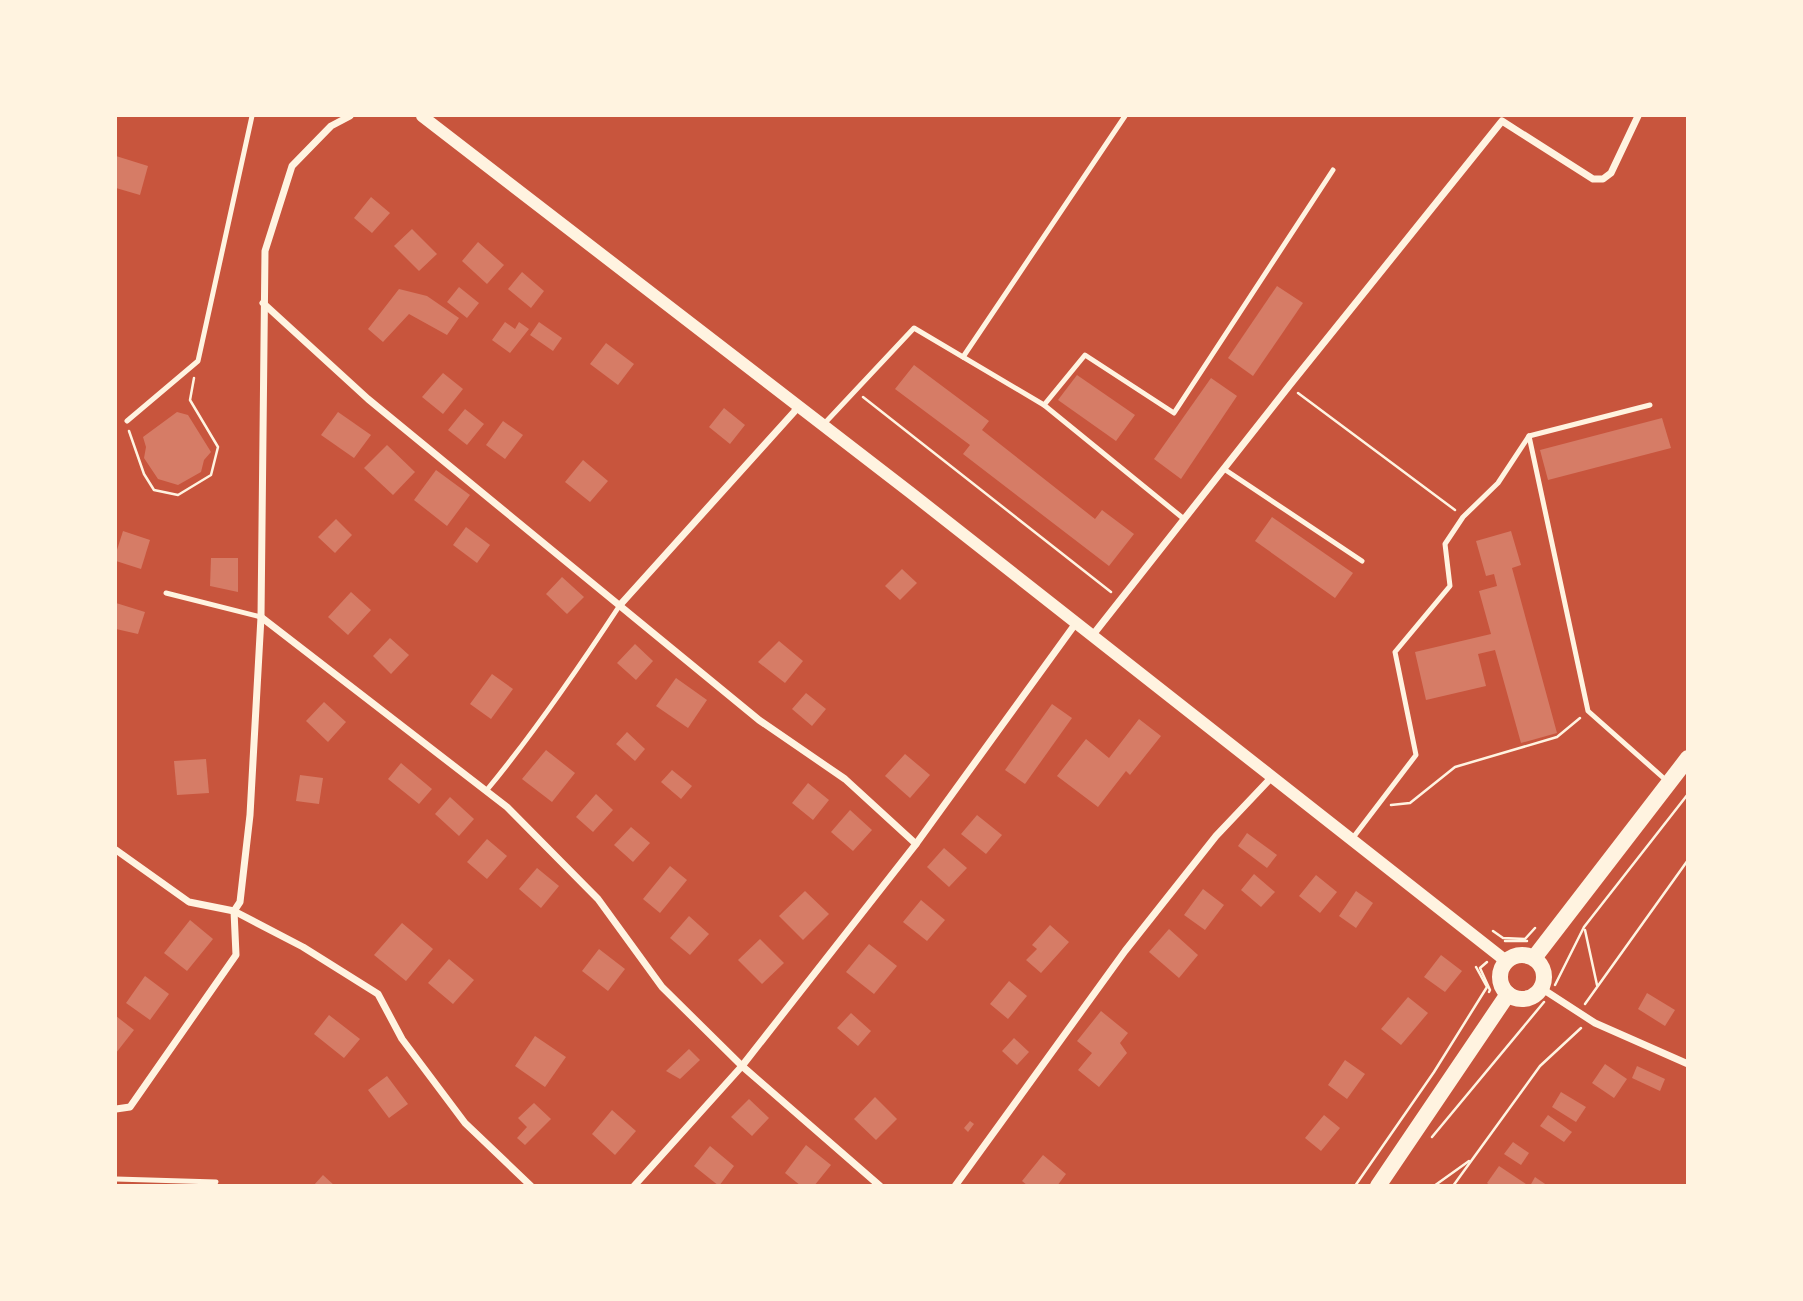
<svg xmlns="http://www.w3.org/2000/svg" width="1803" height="1301" viewBox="0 0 1803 1301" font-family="'Nunito Sans',sans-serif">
<rect width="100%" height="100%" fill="#c8553d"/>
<g fill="#d67c66">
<polygon points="116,156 148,166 140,195 116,188"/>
<polygon points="371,197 390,213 372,233 354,218"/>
<polygon points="412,229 437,254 419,271 394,246"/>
<polygon points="478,242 504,265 487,284 462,261"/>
<polygon points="522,272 544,291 531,308 508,289"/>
<polygon points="1277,286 1303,303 1253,376 1228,358"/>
<polygon points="459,287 479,303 467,318 447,302"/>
<polygon points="399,289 427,296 459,318 447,335 409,314 383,342 368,329"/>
<polygon points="505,322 515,329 519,322 529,329 510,353 492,340"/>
<polygon points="539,322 562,338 553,351 530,335"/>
<polygon points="606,343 634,364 618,385 590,364"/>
<polygon points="914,365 989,421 982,430 1095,519 1102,510 1134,534 1109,566 963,454 970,445 895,389"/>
<polygon points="443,373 463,389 443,414 422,397"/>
<polygon points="1077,375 1135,415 1116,441 1058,400"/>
<polygon points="1211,378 1237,396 1181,479 1154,459"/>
<polygon points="724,408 745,425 730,444 709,427"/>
<polygon points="465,409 484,424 467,445 448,430"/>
<polygon points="177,412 188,415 211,452 204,460 201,472 178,485 158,479 144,458 146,447 143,437"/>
<polygon points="338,412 371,435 354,458 321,435"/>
<polygon points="1662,418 1671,448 1548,480 1540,450"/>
<polygon points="503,421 523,435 505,459 486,445"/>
<polygon points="387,445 415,472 393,495 364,468"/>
<polygon points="583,460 608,481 590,502 565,482"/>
<polygon points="436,470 470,495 447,526 414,500"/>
<polygon points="1272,517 1353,573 1335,598 1255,541"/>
<polygon points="336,519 352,535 335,553 318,537"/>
<polygon points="466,527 490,545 477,563 453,545"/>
<polygon points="123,531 150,540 141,569 116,561 116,553"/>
<polygon points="1511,531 1521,565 1512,568 1557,733 1521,743 1495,650 1478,654 1486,686 1426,700 1415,652 1491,634 1479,591 1497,586 1494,574 1486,576 1476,541"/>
<polygon points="211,558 238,558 238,592 210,586"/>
<polygon points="902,569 917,583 900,600 885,586"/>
<polygon points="562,577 584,597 567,614 546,594"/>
<polygon points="351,592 371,610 348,635 328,617"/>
<polygon points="116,603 145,612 138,634 116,629"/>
<polygon points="390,638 409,655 391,674 373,656"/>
<polygon points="779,641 803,661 785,683 758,662"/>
<polygon points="635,644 653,661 636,680 617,663"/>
<polygon points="492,674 513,689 491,719 470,704"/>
<polygon points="676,678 707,700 688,728 656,706"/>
<polygon points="806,693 826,709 812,726 792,709"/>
<polygon points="324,702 346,722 328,742 306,721"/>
<polygon points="1052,704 1072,718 1025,784 1005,770"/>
<polygon points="1139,719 1161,736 1130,775 1126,771 1098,807 1057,776 1086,739 1109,758"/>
<polygon points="627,732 645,749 635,761 616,744"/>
<polygon points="546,750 575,773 552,802 522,779"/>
<polygon points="905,754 930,775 910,798 885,776"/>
<polygon points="206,759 209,793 177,795 174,761"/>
<polygon points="401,763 432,789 419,804 388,779"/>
<polygon points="672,770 692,786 681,799 661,782"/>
<polygon points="300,775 323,778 319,804 296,801"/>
<polygon points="808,783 829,800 813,820 792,803"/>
<polygon points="596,794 613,810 593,832 576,817"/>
<polygon points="450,797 474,819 459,836 435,814"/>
<polygon points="850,810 872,830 853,851 831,832"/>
<polygon points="977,815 1002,835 986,854 961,834"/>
<polygon points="631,827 650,843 633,862 614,845"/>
<polygon points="1247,833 1277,855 1267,868 1238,846"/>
<polygon points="487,839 507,856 487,879 467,862"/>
<polygon points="944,848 967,868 949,887 927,867"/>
<polygon points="670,866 687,880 660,913 643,899"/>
<polygon points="537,868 559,886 541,908 519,889"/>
<polygon points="1254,874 1275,892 1261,907 1241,890"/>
<polygon points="1316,875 1337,892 1320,913 1299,896"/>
<polygon points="1203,889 1224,905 1205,930 1184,915"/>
<polygon points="805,891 829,914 803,940 779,916"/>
<polygon points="1356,891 1373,903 1356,928 1339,916"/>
<polygon points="921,900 945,920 927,941 903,922"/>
<polygon points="689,916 709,934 690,955 670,938"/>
<polygon points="190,920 213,939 187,971 164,953"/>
<polygon points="402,923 433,949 406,981 374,955"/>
<polygon points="1050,925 1069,942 1041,973 1026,960 1037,949 1032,945"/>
<polygon points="1169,929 1198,955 1179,978 1149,952"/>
<polygon points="760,939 784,963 762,984 738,960"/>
<polygon points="869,944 897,966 874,994 846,972"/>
<polygon points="599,949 625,969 608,991 582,971"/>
<polygon points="1441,955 1462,971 1445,992 1424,977"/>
<polygon points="449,959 474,980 453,1004 428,983"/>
<polygon points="145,976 169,994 150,1020 126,1003"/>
<polygon points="1009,981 1027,996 1008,1019 990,1004"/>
<polygon points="1647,993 1675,1010 1665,1026 1638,1009"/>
<polygon points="1408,997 1428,1013 1401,1045 1381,1029"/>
<polygon points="1101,1011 1128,1033 1120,1043 1127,1053 1099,1087 1078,1070 1092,1053 1077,1041"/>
<polygon points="851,1013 871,1031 858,1046 837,1028"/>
<polygon points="329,1015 360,1039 344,1058 314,1034"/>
<polygon points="116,1016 134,1030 116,1053"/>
<polygon points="535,1036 566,1057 545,1087 515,1066"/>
<polygon points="1014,1038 1029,1052 1017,1065 1002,1051"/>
<polygon points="689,1049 700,1060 680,1079 666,1071"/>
<polygon points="1345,1060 1365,1074 1347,1099 1328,1085"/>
<polygon points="1605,1064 1627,1079 1614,1098 1592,1083"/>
<polygon points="1637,1066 1665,1079 1660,1091 1632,1078"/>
<polygon points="387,1076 408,1104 389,1118 368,1090"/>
<polygon points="1561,1092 1586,1107 1576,1122 1552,1107"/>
<polygon points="875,1097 897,1119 876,1140 854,1119"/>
<polygon points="749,1099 769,1118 752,1136 731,1117"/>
<polygon points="534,1103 551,1119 525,1145 517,1138 527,1127 518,1118"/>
<polygon points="612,1110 636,1131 615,1155 592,1134"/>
<polygon points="1324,1115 1340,1128 1321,1151 1305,1138"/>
<polygon points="1548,1115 1572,1132 1564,1142 1540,1126"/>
<polygon points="970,1121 974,1124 968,1132 964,1128"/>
<polygon points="1513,1142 1529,1153 1521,1165 1504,1154"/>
<polygon points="806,1145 831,1165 814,1186 801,1186 785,1173"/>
<polygon points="710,1146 734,1166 719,1186 694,1166"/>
<polygon points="1043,1155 1066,1174 1057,1186 1028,1186 1022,1181"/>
<polygon points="1499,1166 1529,1186 1491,1186 1487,1183"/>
<polygon points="323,1175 335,1186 313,1186"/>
<polygon points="1535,1177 1548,1186 1530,1186"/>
</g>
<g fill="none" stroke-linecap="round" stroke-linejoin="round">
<g stroke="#fff3e0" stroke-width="2.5">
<polyline points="1298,393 1455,510"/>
<polyline points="863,397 1111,592"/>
<polyline points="129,431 144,474 154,490 178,495 211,475 218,447 190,400 194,378"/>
<polyline points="1391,805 1410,803 1455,767 1557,737 1580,718"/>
<polyline points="1585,930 1597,985"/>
<polyline points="1493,931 1503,938 1525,939 1535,928"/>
<polyline points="1505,941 1527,941"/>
<polyline points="1487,962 1480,968 1490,990 1489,992"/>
<polyline points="1555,985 1584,927 1688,794"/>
<polyline points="1585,1004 1688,860"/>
<polyline points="1432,1137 1544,1002"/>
<polyline points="1355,1186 1434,1072 1487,987 1476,967"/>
<polyline points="1434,1186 1469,1161"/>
<polyline points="1453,1186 1540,1066 1581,1028"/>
</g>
<g stroke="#fff3e0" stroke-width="5">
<polyline points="963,357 1125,116"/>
<polyline points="1044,405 1184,519"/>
<polyline points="1650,405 1529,436 1588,711 1668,782"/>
<polyline points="127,421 198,361 252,116"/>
<polyline points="823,425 914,328 1044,405 1085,355 1174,413 1333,170"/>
<polyline points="1224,469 1362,561"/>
<polyline points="166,593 261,617"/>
<path d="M486,791c49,-59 92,-122 134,-186"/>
<polyline points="1352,839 1416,755 1395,652 1450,586 1445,544 1463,517 1498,483 1529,436"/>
<polyline points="116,1179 216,1182"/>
</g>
<g stroke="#fff3e0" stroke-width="7">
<polyline points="263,303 368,399 759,720 845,779 916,844"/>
<polyline points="620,605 794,412 798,406"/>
<polyline points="261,617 507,807 598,899 662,987 742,1066 880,1186"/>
<polyline points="1092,636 1289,386 1502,121 1593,179 1603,179 1611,173 1638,116"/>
<polyline points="116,850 189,902 234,911 303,947 378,994 402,1039 465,1123 531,1186"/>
<polyline points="234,911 240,902 250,815 261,617 265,251 292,166 331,126 350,116"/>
<polyline points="1541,988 1595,1023 1688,1064"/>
<polyline points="116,1109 130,1107 236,955 234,911"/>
<polyline points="634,1186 742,1066 916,844 1076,623"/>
<polyline points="955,1186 1125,951 1216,836 1272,777"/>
</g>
<polyline stroke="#fff3e0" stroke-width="12" points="422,116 911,493 1506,961"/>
<g stroke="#fff3e0" stroke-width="16">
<circle cx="1522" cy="977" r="22"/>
<polyline points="1534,958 1688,758"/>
<polyline points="1378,1186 1508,994"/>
</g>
</g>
<rect width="1803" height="1301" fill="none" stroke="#fff3e0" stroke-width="234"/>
</svg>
